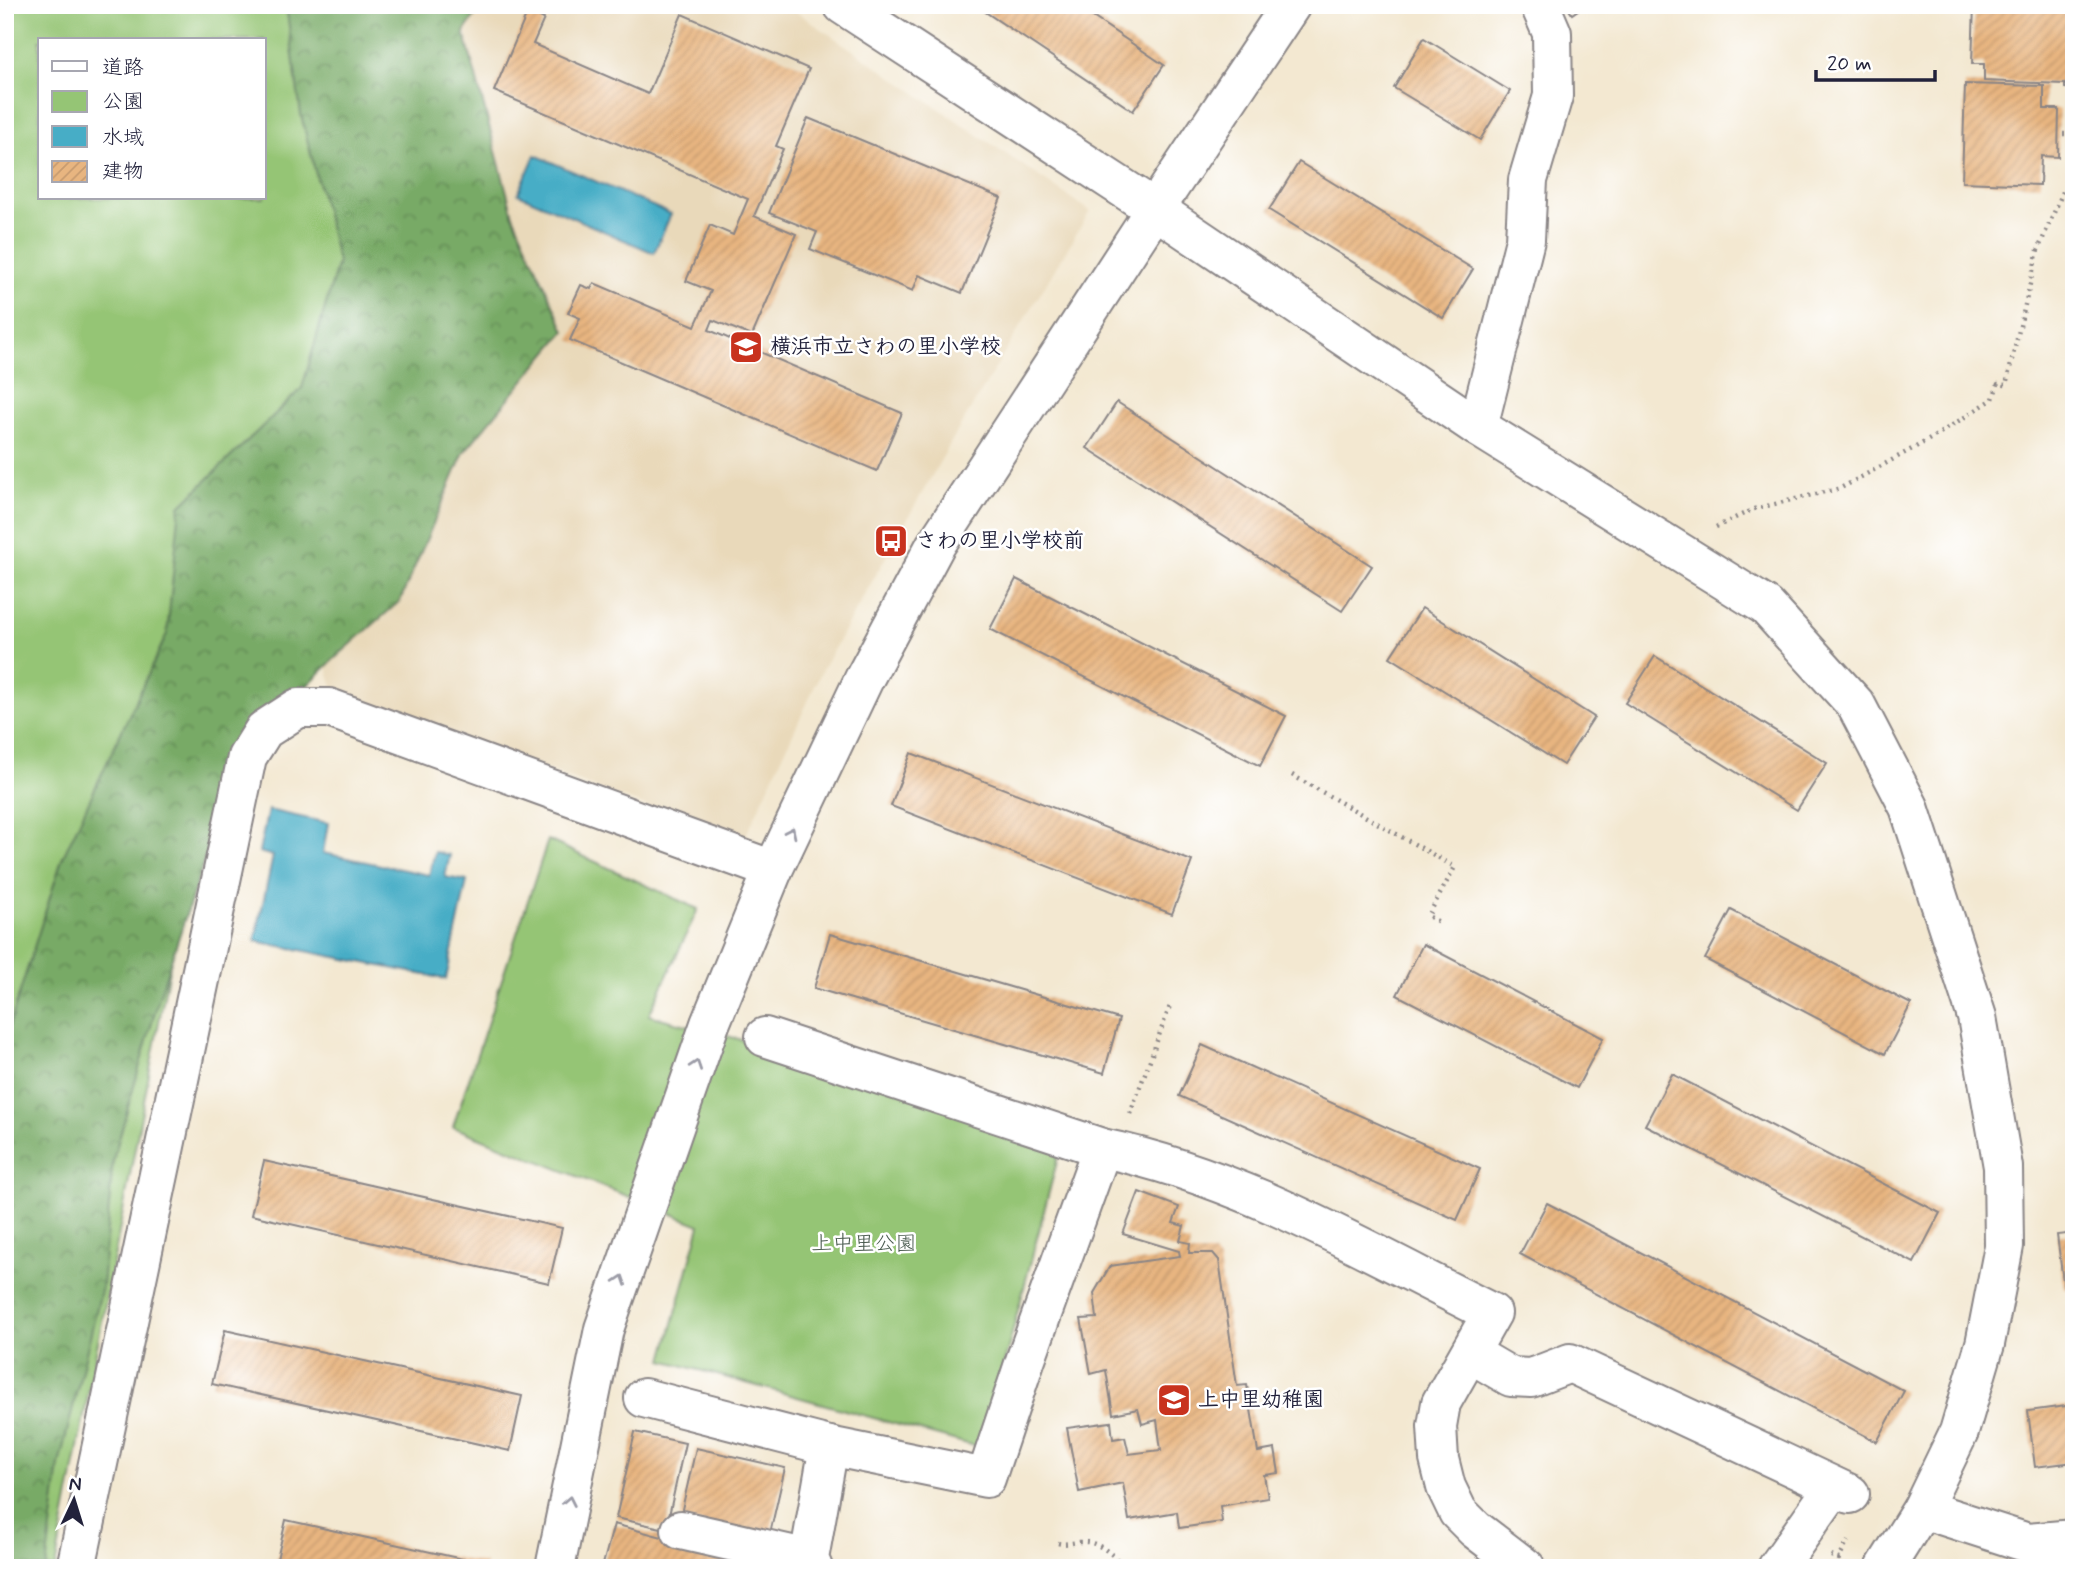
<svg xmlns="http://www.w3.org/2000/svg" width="2079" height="1573" viewBox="0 0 2079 1573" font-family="Mynerve,'Klee One',sans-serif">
<defs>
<pattern id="forest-crowns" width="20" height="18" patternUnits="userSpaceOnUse" patternTransform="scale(1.75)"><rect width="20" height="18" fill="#78aa66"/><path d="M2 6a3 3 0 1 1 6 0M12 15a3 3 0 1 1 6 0" fill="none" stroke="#628a55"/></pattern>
<pattern id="building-hatch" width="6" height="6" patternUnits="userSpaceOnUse" patternTransform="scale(1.75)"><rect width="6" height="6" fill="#e8b580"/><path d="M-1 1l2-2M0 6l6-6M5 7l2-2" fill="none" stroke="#c79b70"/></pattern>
</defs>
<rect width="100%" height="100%" fill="#fff"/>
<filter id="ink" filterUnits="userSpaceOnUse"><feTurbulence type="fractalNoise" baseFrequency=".0143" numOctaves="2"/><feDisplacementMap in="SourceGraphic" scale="14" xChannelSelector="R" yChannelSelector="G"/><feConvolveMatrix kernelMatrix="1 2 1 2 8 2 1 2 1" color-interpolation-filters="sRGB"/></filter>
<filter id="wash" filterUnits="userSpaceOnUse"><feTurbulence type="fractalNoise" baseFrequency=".00686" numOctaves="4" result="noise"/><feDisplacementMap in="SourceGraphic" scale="28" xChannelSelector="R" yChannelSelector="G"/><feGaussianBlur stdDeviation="1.57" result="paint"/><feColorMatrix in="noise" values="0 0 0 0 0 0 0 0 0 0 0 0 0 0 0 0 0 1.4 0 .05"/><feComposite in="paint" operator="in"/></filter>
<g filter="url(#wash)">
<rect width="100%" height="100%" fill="#f3e8d1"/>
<polygon fill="#e9d9ba" points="462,5 786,5 1090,211 955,435 824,666 743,842 334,691 317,634 486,158"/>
<g fill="#95c575" stroke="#5c7458" stroke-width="2" fill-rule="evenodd">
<path d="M5,5h399l-1,36 -187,682 -161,845h-50zM40,40h224v158h-224z"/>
<polygon points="548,840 698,909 649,1015 1066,1127 982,1448 663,1360 700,1225 453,1127"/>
</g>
<polygon fill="url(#forest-crowns)" stroke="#4d6650" stroke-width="2" points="286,5 482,5 464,32 513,215 565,331 464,452 400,601 333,660 240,752 161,991 113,1160 102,1287 59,1465 46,1568 5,1568 5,1039 62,859 167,634 180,506 302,388 338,262 301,115"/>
<g fill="#47adc6" stroke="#346880" stroke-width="2">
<polygon points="535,155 671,214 654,253 518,194"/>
<polygon points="268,810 328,823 323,853 429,875 435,852 450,855 445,877 467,881 446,979 255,941 273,856 259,852"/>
</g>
<g id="blocks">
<g fill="url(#building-hatch)">
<polygon points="975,5 1075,5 1164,65 1133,111"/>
<polygon points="1566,5 1585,5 1572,14"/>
<polygon points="1974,5 2074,5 2074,89 2065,88 2065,84 1984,81 1984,64 1972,64"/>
<polygon points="528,11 544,19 533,44 648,94 682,14 809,69 776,146 783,149 754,216 796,234 752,336 713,320 709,330 902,413 877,471 570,340 580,318 568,313 581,285 591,289 594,283 695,326 711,291 686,281 710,225 733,235 748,199 494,91"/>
<polygon points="1424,38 1510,91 1480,140 1394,88"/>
<polygon points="1965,84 2044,86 2044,109 2059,109 2058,157 2041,156 2040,185 1962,182"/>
<polygon points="808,118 1001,198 962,293 919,275 913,291 810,249 817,232 769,213"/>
<polygon points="1299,162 1473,269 1443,318 1269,210"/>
<polygon points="1117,402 1372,566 1342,611 1087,448"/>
<polygon points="891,531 901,535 891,554 881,549"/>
<polygon points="1016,579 1286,716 1260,766 990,629"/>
<polygon points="1422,608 1594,717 1563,765 1390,657"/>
<polygon points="1655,656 1827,763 1797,810 1625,703"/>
<polygon points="911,753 1192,861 1172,914 891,806"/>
<polygon points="1731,910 1911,1004 1885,1054 1705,959"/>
<polygon points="830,934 1119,1019 1104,1073 814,988"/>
<polygon points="1423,944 1603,1038 1577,1088 1397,995"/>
<polygon points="1202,1045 1480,1169 1457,1220 1179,1096"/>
<polygon points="1672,1074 1940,1213 1914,1263 1645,1125"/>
<polygon points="264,1161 562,1228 549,1283 251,1215"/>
<polygon points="1139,1192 1179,1207 1173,1223 1184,1226 1180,1241 1190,1243 1189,1253 1213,1253 1219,1260 1237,1386 1247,1385 1258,1452 1275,1449 1279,1473 1264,1475 1268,1498 1220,1506 1222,1522 1179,1528 1177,1512 1129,1520 1123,1483 1079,1492 1067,1428 1111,1422 1113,1439 1125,1437 1129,1454 1161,1450 1157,1420 1142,1424 1138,1409 1113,1414 1106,1370 1091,1374 1081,1319 1097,1318 1094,1293 1110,1266 1180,1256 1179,1251 1123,1234"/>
<polygon points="1547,1203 1904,1391 1877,1442 1520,1254"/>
<polygon points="2074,1233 2074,1288 2064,1289 2057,1235"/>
<polygon points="225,1330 522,1396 510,1451 212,1384"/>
<polygon points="2074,1405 2074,1462 2035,1467 2028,1411"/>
<polygon points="635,1432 685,1443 666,1529 616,1518"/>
<polygon points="696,1448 785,1468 769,1538 680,1518"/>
<polygon points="286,1520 485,1564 484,1568 275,1568"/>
<polygon points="614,1524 773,1567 773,1568 602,1568"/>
</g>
</g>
</g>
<g filter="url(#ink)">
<use href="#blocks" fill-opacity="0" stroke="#8a8586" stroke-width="2"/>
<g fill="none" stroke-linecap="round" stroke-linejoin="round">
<g stroke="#8a8586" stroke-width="42">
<g id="minor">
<polyline points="843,5 1155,209 1478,427 1766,606 1856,705 1909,807 1977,1017 2003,1167 2004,1246 1985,1344 1959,1432 1922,1509 1885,1568"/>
<polyline points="1478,427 1525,240 1528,180 1553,96 1552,33 1540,5"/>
<path d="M765,1037l337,111c138,28 265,103 390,165l-51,90 -4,23 2,33 7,28 12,25 17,17 51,39"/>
<polyline points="1470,1353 1511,1377 1531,1378 1570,1363 1850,1494"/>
<polyline points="644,1398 829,1446 986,1478 1025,1361 1102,1148"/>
<polyline points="1922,1509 2028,1543 2074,1539"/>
<polyline points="681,1530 809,1559"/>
<polyline points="76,1568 247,757 264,730 298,708 329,708 773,870"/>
<polyline points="555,1568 604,1329 710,1024 773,870 864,679 935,546 1155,209 1291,5"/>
<polyline points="813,1568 809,1559 829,1446"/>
<polyline points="1777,1568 1834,1487"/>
</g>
</g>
<g stroke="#8a8586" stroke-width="4.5" stroke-dasharray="2 5" stroke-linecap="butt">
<polyline points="2063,134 2074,134"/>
<polyline points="1716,527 1754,509 1841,488 1932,438 1993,399 1998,384 2006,385 2038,250 2074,166"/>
<polyline points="1292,775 1455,867 1428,916 1439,922"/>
<polyline points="1130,1114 1171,1003"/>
<path d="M1058,1543c8,2 15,-1 23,-1 17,-2 33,14 45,26"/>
<polyline points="1831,1556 1839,1559 1848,1541"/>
</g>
<use href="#minor" stroke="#fff" stroke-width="38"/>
</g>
<defs><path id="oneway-chevron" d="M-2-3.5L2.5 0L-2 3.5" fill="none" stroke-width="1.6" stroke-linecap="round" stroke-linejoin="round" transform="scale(1.75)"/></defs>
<g stroke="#9c9ca7">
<use href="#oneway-chevron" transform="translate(791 832) rotate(-64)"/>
<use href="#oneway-chevron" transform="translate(696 1065) rotate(-71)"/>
<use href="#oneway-chevron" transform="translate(621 1280) rotate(-71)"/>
<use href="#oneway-chevron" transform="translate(569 1501) rotate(-79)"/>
</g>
</g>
<defs>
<g id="school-square" transform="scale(1.75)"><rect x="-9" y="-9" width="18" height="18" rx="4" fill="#c8321e" stroke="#fff"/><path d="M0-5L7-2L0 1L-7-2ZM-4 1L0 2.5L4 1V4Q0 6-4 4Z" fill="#fff"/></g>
<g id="bus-square" transform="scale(1.75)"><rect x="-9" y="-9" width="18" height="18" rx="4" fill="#c8321e" stroke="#fff"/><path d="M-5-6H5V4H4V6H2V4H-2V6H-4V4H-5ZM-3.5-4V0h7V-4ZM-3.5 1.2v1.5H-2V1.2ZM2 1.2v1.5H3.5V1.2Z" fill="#fff"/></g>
</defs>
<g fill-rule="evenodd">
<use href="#school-square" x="746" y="347"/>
<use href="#bus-square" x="891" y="541"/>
<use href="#school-square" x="1174" y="1400"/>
</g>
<g text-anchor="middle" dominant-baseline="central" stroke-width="5" stroke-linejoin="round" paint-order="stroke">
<g font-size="21" font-weight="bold" fill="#22223b" stroke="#fff" text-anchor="start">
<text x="770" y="347">横浜市立さわの里小学校</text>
<text x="916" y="541">さわの里小学校前</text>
<text x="1198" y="1400">上中里幼稚園</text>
</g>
<g font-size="21" fill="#4a5b4f" stroke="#fff">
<text x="864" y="1244">上中里公園</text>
</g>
</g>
<rect width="2079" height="1573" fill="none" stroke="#fff" stroke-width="28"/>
<rect x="38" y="38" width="228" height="161" fill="#ffffff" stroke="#a7a7b1" stroke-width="2"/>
<rect x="52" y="61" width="35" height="10" fill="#ffffff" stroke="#a7a7b1" stroke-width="2"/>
<text x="102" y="74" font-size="21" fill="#22223b">道路</text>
<rect x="52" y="91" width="35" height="21" fill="#95c575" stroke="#a7a7b1" stroke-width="2"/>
<text x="102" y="108" font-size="21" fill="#22223b">公園</text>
<rect x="52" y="126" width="35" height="21" fill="#47adc6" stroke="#a7a7b1" stroke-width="2"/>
<text x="102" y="144" font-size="21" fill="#22223b">水域</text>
<rect x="52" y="161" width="35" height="21" fill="url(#building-hatch)" stroke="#a7a7b1" stroke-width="2"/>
<text x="102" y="178" font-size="21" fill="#22223b">建物</text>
<g transform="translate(74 1500) rotate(4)" stroke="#ffffff" stroke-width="5" paint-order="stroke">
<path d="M0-5L12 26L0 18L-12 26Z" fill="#22223b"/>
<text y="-10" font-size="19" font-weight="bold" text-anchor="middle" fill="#22223b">N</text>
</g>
<path d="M1816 70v10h119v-10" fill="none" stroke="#22223b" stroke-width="3.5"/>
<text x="1827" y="70" font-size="21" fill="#22223b" stroke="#ffffff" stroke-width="5" paint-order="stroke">20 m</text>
</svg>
